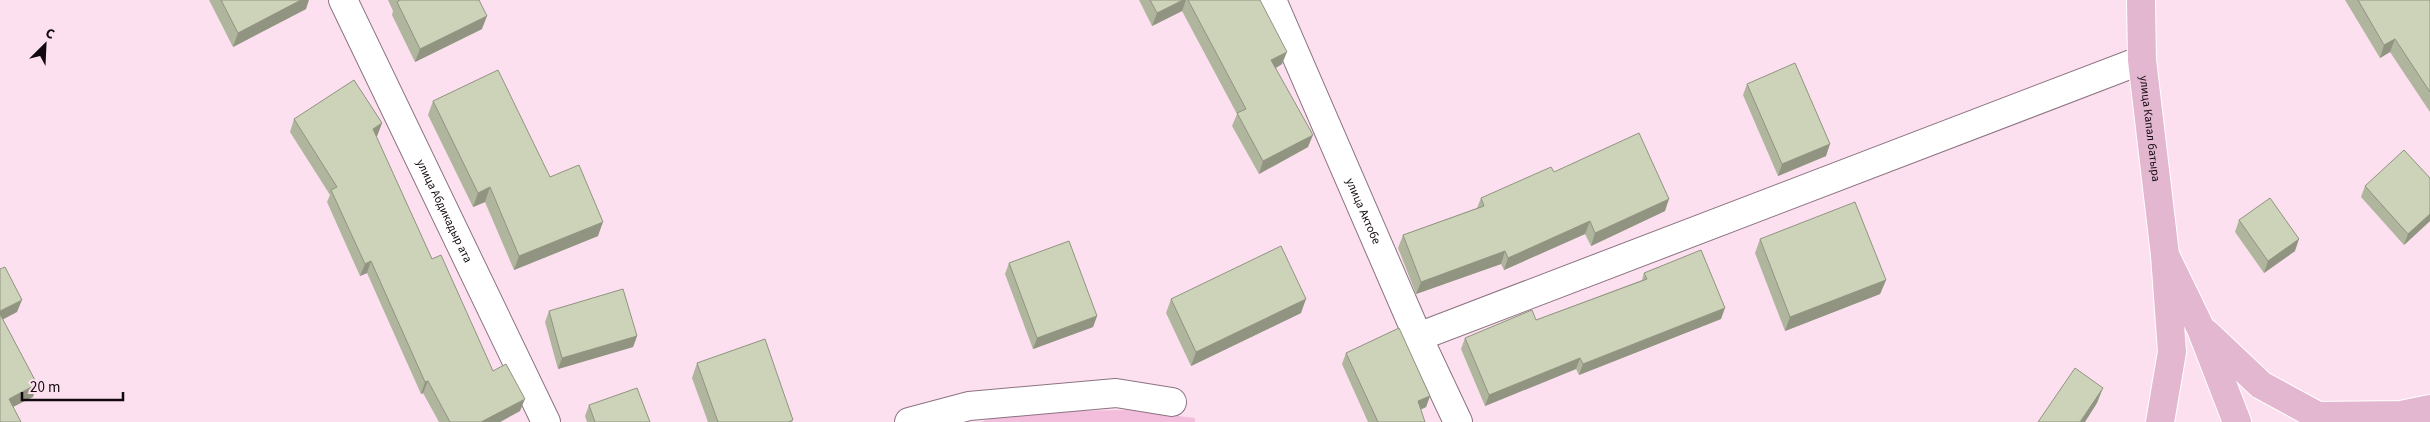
<svg xmlns="http://www.w3.org/2000/svg" width="2430" height="422" viewBox="0 0 2430 422" font-family="'Source Sans 3',sans-serif">
<rect width="100%" height="100%" fill="#fce0ef"/>
<polygon fill="#f2bedb" points="1128,410 1195,418 1195,422 980,422 1013,412"/>
<g fill="none" stroke-linecap="round" stroke-linejoin="round">
<g stroke="#8c7381" stroke-width="30">
<g id="minor">
<path id="s1" d="M343,0l203,422"/>
<path id="s2" d="M1272,0l146,337 40,85"/>
<polyline points="1418,337 2142,60"/>
<polyline points="909,422 969,406 1116,393 1172,402"/>
</g>
</g>
<g stroke="#fff" stroke-width="30">
<g id="major">
<path id="s3" d="M2141,0l1,60 23,195"/>
<polyline points="2206,333 2261,385 2318,416 2401,415 2430,409"/>
<polyline points="2160,422 2172,352 2165,255 2201,329 2237,422"/>
</g>
</g>
<use href="#minor" stroke="#fff" stroke-width="28"/>
<use href="#major" stroke="#e4b7d1" stroke-width="28"/>
</g>
<g fill="#b0b59e">
<polygon points="209,0 301,0 306,9 233,47"/>
<polygon points="388,0 479,0 482,29 415,62 392,15 393,11"/>
<polygon points="1139,0 1260,0 1282,64 1276,68 1308,147 1259,174 1232,126 1237,114 1182,11 1152,26"/>
<polygon points="2345,0 2430,0 2430,112 2390,52 2380,58"/>
<polygon points="1747,84 1826,156 1778,176 1743,95"/>
<polygon points="433,101 550,177 598,236 514,270 485,202 473,207 428,115"/>
<polygon points="294,119 382,123 377,136 376,137 432,259 493,371 520,411 500,422 439,422 423,393 421,394 367,273 360,276 327,202 330,195 290,132"/>
<polygon points="1554,172 1665,211 1591,246 1585,234 1504,270 1501,264 1416,294 1398,248 1403,235 1477,208 1481,198"/>
<polygon points="2430,178 2430,221 2404,245 2361,197 2365,186"/>
<polygon points="2239,220 2295,251 2264,273 2235,232"/>
<polygon points="1760,239 1886,280 1880,294 1785,331 1755,253"/>
<polygon points="1009,263 1097,316 1093,327 1033,349 1005,274"/>
<polygon points="1644,273 1721,319 1579,375 1576,369 1485,406 1461,349 1465,338 1536,320 1642,280"/>
<polygon points="1171,299 1301,313 1191,366 1166,313"/>
<polygon points="549,311 637,336 633,347 558,369 545,322"/>
<polygon points="1346,353 1430,396 1426,407 1420,410 1425,422 1368,422 1342,364"/>
<polygon points="697,363 793,422 708,422 692,378"/>
<polygon points="589,405 650,422 587,422 585,416"/>
</g>
<g fill="#909481">
<polygon points="301,0 309,0 306,9 233,47 238,33"/>
<polygon points="1183,0 1186,0 1182,11 1152,26 1157,13"/>
<polygon points="487,16 482,29 415,62 420,49"/>
<polygon points="2395,39 2390,52 2380,58 2384,45"/>
<polygon points="1287,52 1282,64 1267,73 1271,60"/>
<polygon points="382,123 377,136 368,142 373,129"/>
<polygon points="1313,135 1308,147 1259,174 1263,161"/>
<polygon points="1830,144 1826,156 1778,176 1782,164"/>
<polygon points="490,187 485,202 473,207 478,193"/>
<polygon points="1669,199 1665,211 1591,246 1595,233"/>
<polygon points="2430,214 2430,221 2404,245 2408,234"/>
<polygon points="1590,221 1585,234 1504,270 1508,258"/>
<polygon points="603,222 598,236 514,270 519,256"/>
<polygon points="2299,239 2295,251 2264,273 2268,261"/>
<polygon points="1505,251 1501,264 1416,294 1421,282"/>
<polygon points="371,261 367,273 360,276 365,264"/>
<polygon points="1886,280 1880,294 1785,331 1790,317"/>
<polygon points="1306,299 1301,313 1191,366 1196,352"/>
<polygon points="22,300 17,312 0,321 0,311"/>
<polygon points="1725,308 1721,319 1579,375 1583,364"/>
<polygon points="1097,316 1093,327 1033,349 1037,338"/>
<polygon points="637,336 633,347 558,369 562,358"/>
<polygon points="1580,358 1576,369 1485,406 1489,395"/>
<polygon points="428,381 423,393 421,394 425,382"/>
<polygon points="37,384 33,397 5,411 9,399"/>
<polygon points="2103,388 2097,403 2085,422 2080,422"/>
<polygon points="1430,396 1426,407 1413,413 1418,401"/>
<polygon points="525,399 520,411 500,422 481,422"/>
</g>
<g fill="#cdd3b8" stroke="#909481">
<polygon points="221,0 301,0 238,33"/>
<polygon points="399,0 479,0 487,16 420,49 397,2 399,1"/>
<polygon points="1150,0 1183,0 1157,13"/>
<polygon points="1188,0 1260,0 1287,52 1271,60 1313,135 1263,161 1237,113 1246,109"/>
<polygon points="2358,0 2430,0 2430,92 2395,39 2384,45"/>
<polygon points="1795,63 1830,144 1782,164 1747,84"/>
<polygon points="498,70 550,177 579,165 603,222 519,256 490,187 478,193 433,101"/>
<polygon points="354,80 382,123 373,129 432,259 441,255 493,371 506,364 525,399 481,422 450,422 428,381 425,382 371,261 365,264 331,190 337,187 294,119"/>
<polygon points="1639,133 1669,199 1595,233 1590,221 1508,258 1505,251 1421,282 1403,235 1484,206 1481,198 1551,167 1554,172"/>
<polygon points="2404,150 2430,178 2430,214 2408,234 2365,186"/>
<polygon points="2270,198 2299,239 2268,261 2239,220"/>
<polygon points="1855,202 1886,280 1790,317 1760,239"/>
<polygon points="1069,241 1097,316 1037,338 1009,263"/>
<polygon points="1281,246 1306,299 1196,352 1171,299"/>
<polygon points="1701,250 1725,308 1583,364 1580,358 1489,395 1465,338 1532,310 1536,320 1647,279 1644,273"/>
<polygon points="5,267 22,300 0,311 0,269"/>
<polygon points="623,289 637,336 562,358 549,311"/>
<polygon points="0,314 37,384 9,399 21,422 0,422"/>
<polygon points="1399,328 1430,396 1418,401 1425,422 1378,422 1346,353"/>
<polygon points="765,339 793,420 788,422 718,422 697,363"/>
<polygon points="2075,368 2103,388 2080,422 2038,422"/>
<polygon points="637,388 650,422 595,422 589,405"/>
</g>
<g text-anchor="middle" dominant-baseline="central" stroke-width="4.5" stroke-linejoin="round" paint-order="stroke">
<g font-size="12" fill="#12090e" stroke="#fce0ef">
<text stroke="none"><textPath href="#s3" startOffset="129">улица Капал батыра</textPath></text>
<text stroke="none"><textPath href="#s1" startOffset="234">улица Абдикадыр ата</textPath></text>
<text stroke="none"><textPath href="#s2" startOffset="230">улица Актобе</textPath></text>
</g>
</g>
<g transform="translate(45 45) rotate(24)" stroke="#fce0ef" stroke-width="4" paint-order="stroke">
<path d="M0-4L9 19L0 12L-9 19Z" fill="#12090e"/>
<text y="-8" font-size="14" font-weight="bold" text-anchor="middle" fill="#12090e">С</text>
</g>
<path d="M22 392v8h101v-8" fill="none" stroke="#12090e" stroke-width="2.5"/>
<text x="30" y="392" font-size="15" fill="#12090e" stroke="#fce0ef" stroke-width="4" paint-order="stroke">20 m</text>
</svg>
